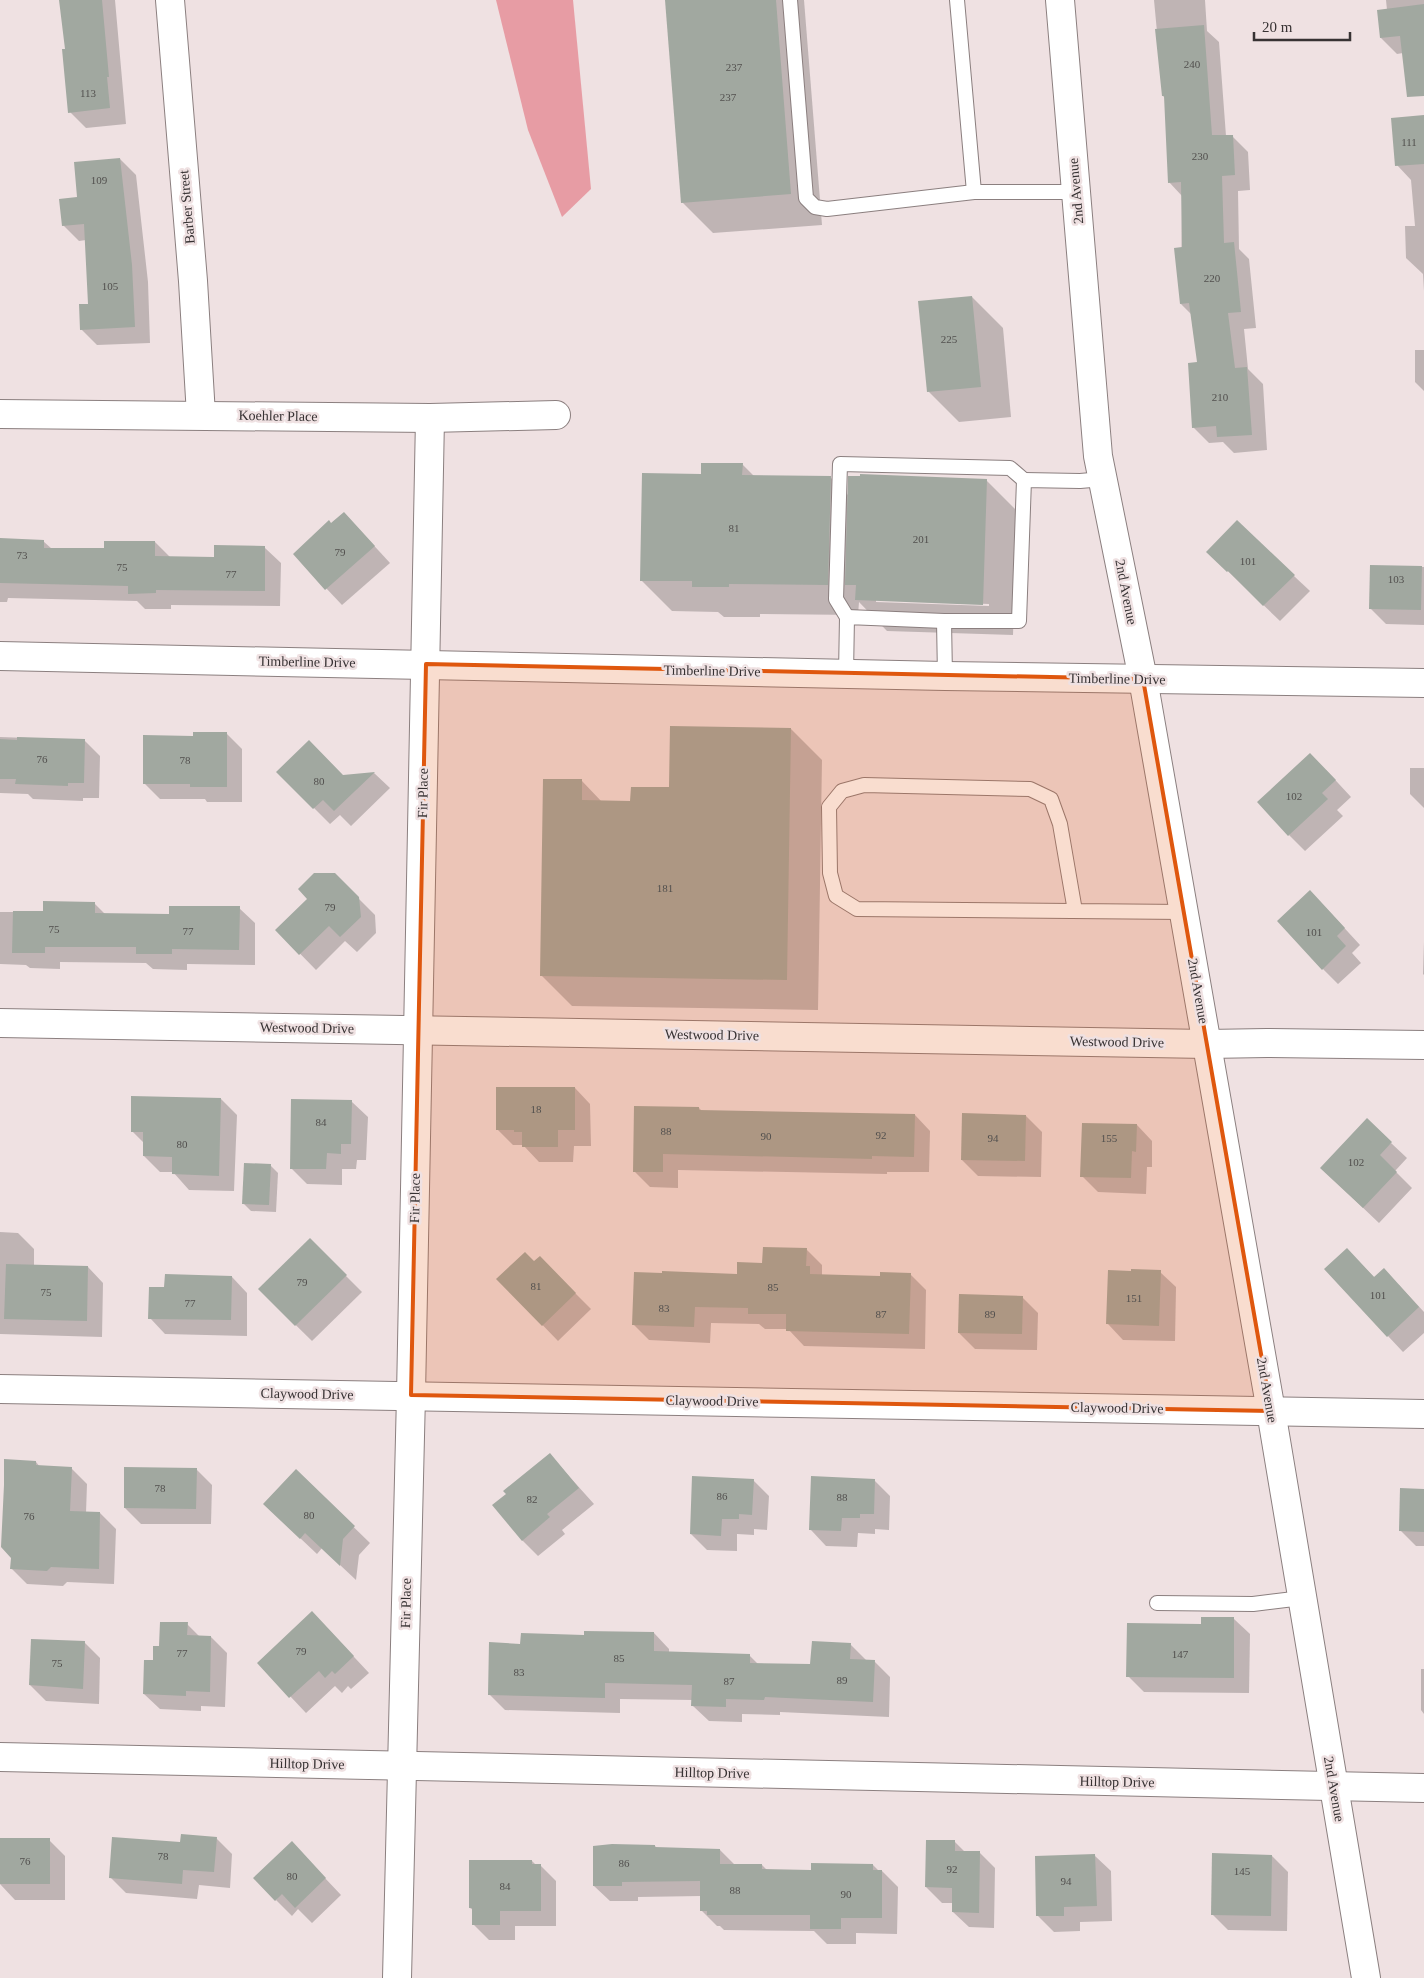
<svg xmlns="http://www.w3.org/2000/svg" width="1424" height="1978" viewBox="0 0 1424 1978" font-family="'Times New Roman',serif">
<rect width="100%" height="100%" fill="#efe1e2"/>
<polygon fill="#e79ca4" points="496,0 573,0 591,189 562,217 528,130"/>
<g fill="#0003" fill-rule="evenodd">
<polygon points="61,0 115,0 126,124 86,128 70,112 66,50"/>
<polygon points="666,0 804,0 822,225 713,233 682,202"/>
<polygon points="1154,0 1205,0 1207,31 1219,42 1226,136 1232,136 1248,152 1250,190 1238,191 1239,249 1249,259 1256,328 1244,329 1248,369 1263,384 1267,450 1234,453 1223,442 1209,443 1193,427 1198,363 1191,314 1181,304 1182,196 1169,182 1165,98 1163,96"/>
<polygon points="1386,0 1424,0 1424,85 1403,53 1397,54 1381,38 1387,10"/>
<polygon points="1424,117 1424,291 1423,274 1406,258 1405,226 1415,226 1411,180 1397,165"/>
<polygon points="120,159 136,175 148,282 150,343 97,345 81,329 89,305 86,240 79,241 63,225 79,198"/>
<polygon points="972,297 1003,328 1011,417 959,422 928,391"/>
<polygon points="1415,350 1424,350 1424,391 1415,382"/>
<path d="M742,464l12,12 76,1 19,19 137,-16 31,31 -4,124 -126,-4 -28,-29 -1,13 -98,-1v3h-36l-6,-5 -46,-1 -31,-31 61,-104zM876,600l113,4v2l-113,-4z"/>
<polygon points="344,513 390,563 342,605 294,554"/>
<polygon points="0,539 43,541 52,549 105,549 155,542 170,557 215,558 265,548 281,563 280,606 171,605 171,609 145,609 137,601 8,598 7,602 0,602"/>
<polygon points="1208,552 1294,576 1310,591 1280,621"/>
<polygon points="1371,566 1424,567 1424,625 1386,624 1370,608"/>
<polygon points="791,729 822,760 818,1010 572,1006 541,975 582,781 602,802 632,802 670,789"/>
<polygon points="226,733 242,749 242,802 207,802 205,799 160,799 144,783 195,737"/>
<polygon points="0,737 84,740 100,756 99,798 83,798 83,801 33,799 28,794 0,793"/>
<polygon points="1410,768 1424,768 1424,808 1410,794"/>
<polygon points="1326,770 1351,797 1337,810 1343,816 1305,851 1289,835"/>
<polygon points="278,772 343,776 374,773 390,788 351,826 340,815 330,824"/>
<polygon points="335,875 375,915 376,933 357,952 345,941 316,970 277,930"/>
<polygon points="94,903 106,915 171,915 239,908 255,923 255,965 187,964 187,970 153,969 146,963 60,962 60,969 30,968 26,965 0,964 0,912 44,912"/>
<polygon points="1326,908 1360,945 1352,953 1361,963 1338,984 1323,969"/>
<polygon points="1424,941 1424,975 1423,974"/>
<polygon points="575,1088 590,1104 591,1146 574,1146 573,1162 539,1162 523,1145 513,1145 497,1129"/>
<polygon points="221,1099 237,1115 234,1191 189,1190 173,1172 160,1172 144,1156 145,1144 132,1131"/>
<polygon points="352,1102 368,1117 366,1160 357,1160 356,1169 342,1169 342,1185 307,1184 291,1168"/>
<polygon points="699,1108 702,1111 915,1115 930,1131 929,1172 887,1172 887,1174 678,1170 678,1188 650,1187 634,1171"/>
<polygon points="1026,1116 1042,1132 1041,1177 978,1176 962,1160"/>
<polygon points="1137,1125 1152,1141 1152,1167 1147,1167 1146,1194 1098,1192 1082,1176"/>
<polygon points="1391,1143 1407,1158 1395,1171 1412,1188 1379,1223 1338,1184"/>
<polygon points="270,1165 278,1173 276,1212 251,1211 243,1203"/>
<polygon points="0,1232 18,1233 34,1249 34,1266 88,1267 103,1283 102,1337 0,1334"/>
<polygon points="310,1240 362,1292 312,1341 259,1289"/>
<polygon points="806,1249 822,1265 822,1276 881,1277 910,1274 926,1290 925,1349 804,1346 788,1329 765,1329 759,1324 711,1323 710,1343 649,1340 633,1324 738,1275"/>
<polygon points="1347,1250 1375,1278 1399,1285 1424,1312 1424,1333 1403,1352 1326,1270"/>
<polygon points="540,1258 591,1309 558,1341 498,1279 534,1263"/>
<polygon points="1160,1272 1176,1287 1175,1341 1123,1340 1108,1324"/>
<polygon points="232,1277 247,1293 247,1336 165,1334 150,1318"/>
<polygon points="1022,1297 1038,1313 1037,1350 975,1349 959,1333"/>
<polygon points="550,1455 594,1504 562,1530 565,1534 538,1556 522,1540"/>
<polygon points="36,1462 40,1467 71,1468 87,1484 86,1513 100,1513 116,1529 114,1584 67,1582 63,1586 27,1584 11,1568 12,1557"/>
<polygon points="196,1469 212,1485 211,1524 141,1524 125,1508"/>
<polygon points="296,1471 370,1543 359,1555 356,1580 322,1548 317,1554 281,1520"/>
<polygon points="753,1480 769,1496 767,1530 754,1529 754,1535 737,1534 737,1551 707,1550 691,1534"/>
<polygon points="875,1481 890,1496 889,1530 875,1529 875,1534 858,1533 857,1547 826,1546 811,1530"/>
<polygon points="1424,1490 1424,1546 1416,1546 1400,1530"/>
<polygon points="1234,1619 1250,1634 1249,1693 1144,1692 1128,1676"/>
<polygon points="187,1624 200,1637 211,1637 227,1653 225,1707 201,1706 201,1711 160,1709 144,1694 160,1647"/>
<polygon points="327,1628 369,1673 351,1689 348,1686 342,1693 335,1686 306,1713 259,1663"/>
<polygon points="654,1633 669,1649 669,1653 749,1655 758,1664 812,1665 850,1644 866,1660 875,1662 890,1677 889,1717 780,1712 780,1715 742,1714 742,1722 709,1721 693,1706 693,1700 620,1699 620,1713 505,1710 489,1694 521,1645 585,1636"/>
<polygon points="84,1642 100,1658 99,1704 46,1701 30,1685"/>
<polygon points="1421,1669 1424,1669 1424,1714 1421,1710"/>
<polygon points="216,1838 232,1854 230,1888 199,1885 197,1899 126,1893 110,1877 182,1844"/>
<polygon points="0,1840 49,1840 65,1856 65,1900 15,1900 0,1884"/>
<polygon points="955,1842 965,1852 979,1852 995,1868 994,1928 969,1927 953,1912 953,1903 942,1903 926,1887"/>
<polygon points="655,1846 658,1849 720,1850 735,1865 762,1865 767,1870 812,1871 873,1865 879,1871 882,1871 898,1887 897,1934 856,1933 856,1944 827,1944 814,1931 724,1930 720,1926 717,1926 701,1910 701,1896 638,1897 638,1901 610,1901 594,1886"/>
<polygon points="1095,1856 1111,1871 1112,1921 1080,1922 1080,1931 1054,1932 1038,1916"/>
<polygon points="1272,1856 1288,1872 1287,1931 1228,1930 1213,1915"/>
<polygon points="307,1859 341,1895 312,1923 298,1909 292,1916 276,1900"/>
<polygon points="532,1861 536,1865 540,1865 556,1881 556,1926 515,1926 515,1940 489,1940 473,1924 473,1910 470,1908"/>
</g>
<g fill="#a1a8a0">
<polygon points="59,0 102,0 109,77 107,77 110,108 68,113 62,49 65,49"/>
<polygon points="665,0 776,0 791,194 681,203"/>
<polygon points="1424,4 1424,96 1407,97 1400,36 1380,38 1377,10"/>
<polygon points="1204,25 1212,135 1233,135 1235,175 1222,176 1224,243 1234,242 1241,312 1228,313 1235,368 1247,367 1252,435 1217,437 1216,426 1192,428 1188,363 1197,362 1189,303 1180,304 1174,248 1182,247 1181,182 1168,183 1164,96 1162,96 1155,29"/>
<polygon points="1424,115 1424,164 1395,166 1391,118"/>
<polygon points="120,158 132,265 135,327 80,330 79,304 88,304 84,224 62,226 59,199 77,197 74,162"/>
<polygon points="972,296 981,387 927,392 918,301"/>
<polygon points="701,463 743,463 742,475 831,476 828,585 729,584 729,587 692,587 692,581 640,581 642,473 701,474"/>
<polygon points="860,474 987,479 983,605 855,600 856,585 845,585 848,476 860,476"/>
<polygon points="344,512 375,546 325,590 293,554 329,520 331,523"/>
<polygon points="1237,520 1295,575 1263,606 1228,571 1227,572 1206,552"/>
<polygon points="0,538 44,540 44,548 104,548 104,541 155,541 155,556 214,557 214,545 265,546 265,591 156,590 156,593 128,594 128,586 0,583"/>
<polygon points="1370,565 1422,566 1421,610 1369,609"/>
<polygon points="670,726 791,728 787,980 540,976 543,779 582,779 582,800 630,801 631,787 669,787"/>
<polygon points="193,732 227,732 227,787 190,787 190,784 143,784 143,735 193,736"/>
<polygon points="17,737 85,739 84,783 68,783 68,786 15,784 16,779 0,779 0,739 17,740"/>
<polygon points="309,740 343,775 375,772 334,811 323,800 313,809 276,772"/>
<polygon points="1310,753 1336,780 1322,793 1328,799 1288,836 1257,802"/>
<polygon points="314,873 335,873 359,897 361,917 340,937 329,926 299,955 275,930 307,899 298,889"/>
<polygon points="1310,890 1345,928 1337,936 1346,946 1322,970 1277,921"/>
<polygon points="43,901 95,902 95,913 169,914 169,906 240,906 239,950 172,949 172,954 136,954 136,947 45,947 45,953 12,953 13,911 43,911"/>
<polygon points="496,1087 575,1087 575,1130 558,1130 558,1147 522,1147 522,1132 514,1132 514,1130 496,1130"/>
<polygon points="131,1096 221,1098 219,1176 172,1174 172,1157 143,1156 143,1132 131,1132"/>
<polygon points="291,1099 352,1100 351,1144 341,1144 341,1154 327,1153 326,1169 290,1169"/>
<polygon points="634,1106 699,1107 699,1110 915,1114 914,1157 872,1156 872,1159 663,1154 663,1172 633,1172"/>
<polygon points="962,1113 1026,1115 1025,1161 961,1160"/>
<polygon points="1367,1118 1392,1142 1380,1155 1397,1172 1363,1208 1320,1168"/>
<polygon points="1082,1123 1137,1124 1136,1152 1132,1151 1131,1178 1080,1177"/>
<polygon points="244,1163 271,1164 269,1205 242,1204"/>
<polygon points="310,1238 347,1275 295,1326 258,1289"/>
<polygon points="763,1247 807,1248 806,1266 810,1266 810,1274 880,1276 880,1272 911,1273 909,1334 786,1331 786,1314 748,1314 748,1308 695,1307 694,1327 632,1325 634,1272 662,1273 662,1271 737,1274 737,1262 762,1263"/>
<polygon points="1347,1248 1374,1277 1384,1268 1419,1307 1387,1337 1324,1269"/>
<polygon points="525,1252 534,1261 540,1256 576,1293 542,1326 496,1279"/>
<polygon points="6,1264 88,1266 87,1321 4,1319"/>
<polygon points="1131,1269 1161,1270 1159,1326 1106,1324 1108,1270 1131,1271"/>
<polygon points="165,1274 232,1276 231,1320 148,1319 149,1287 164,1287"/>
<polygon points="959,1294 1023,1296 1022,1334 958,1333"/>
<polygon points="550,1453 579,1488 547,1514 550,1517 522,1541 492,1505 506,1494 503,1491"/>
<polygon points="4,1459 36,1461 36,1465 72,1467 70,1511 100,1512 99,1569 51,1567 47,1571 10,1569 11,1558 1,1547 4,1485"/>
<polygon points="124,1467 197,1468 196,1509 124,1508"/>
<polygon points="296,1469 355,1526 343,1539 340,1566 305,1533 300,1539 263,1504"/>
<polygon points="692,1476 754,1479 752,1515 739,1514 739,1519 722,1519 721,1536 690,1534"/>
<polygon points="811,1476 875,1479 874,1514 860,1514 860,1518 842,1518 841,1531 809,1530"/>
<polygon points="1400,1488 1424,1489 1424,1532 1399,1531"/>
<polygon points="312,1611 354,1656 335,1674 332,1671 325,1678 319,1671 289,1698 257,1663"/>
<polygon points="1201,1617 1234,1617 1234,1678 1126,1677 1127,1623 1201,1624"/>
<polygon points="160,1622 188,1622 187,1635 211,1636 210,1692 186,1691 186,1696 143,1694 144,1660 153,1660 153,1646 159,1646"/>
<polygon points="584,1631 654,1632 654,1651 750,1654 750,1663 810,1664 812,1641 851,1643 850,1659 875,1660 873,1702 765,1697 764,1700 726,1699 726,1707 691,1706 692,1685 605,1683 605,1698 488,1695 489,1642 520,1644 521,1633 584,1635"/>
<polygon points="31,1639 85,1641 83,1689 29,1685"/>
<polygon points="181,1834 217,1837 214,1872 183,1870 182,1884 109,1878 112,1837 180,1842"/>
<rect x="0" y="1838" width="50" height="46"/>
<polygon points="926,1840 955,1840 955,1851 980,1851 979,1913 952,1912 952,1888 925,1887"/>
<polygon points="292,1841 326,1878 295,1908 282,1894 275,1901 253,1878"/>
<polygon points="612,1844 655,1845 655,1847 720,1849 720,1864 762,1864 762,1869 811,1870 811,1863 873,1864 873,1870 882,1870 882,1918 841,1918 841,1929 810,1929 810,1915 707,1915 707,1911 700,1911 700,1881 622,1882 622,1886 593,1886 593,1846"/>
<polygon points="1212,1853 1272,1855 1271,1916 1211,1915"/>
<polygon points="1095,1854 1097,1906 1064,1907 1064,1916 1036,1916 1035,1856"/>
<polygon points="469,1860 532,1860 532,1864 541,1864 541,1911 500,1911 500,1925 472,1925 472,1908 469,1908"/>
</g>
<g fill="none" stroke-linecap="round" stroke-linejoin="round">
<g stroke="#8b7f7f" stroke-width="16">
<g id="service">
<polyline points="790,0 806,198 815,207 827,209 974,192"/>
<polyline points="957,0 974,192 1076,192"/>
<polyline points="847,617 836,599 840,464 1010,468 1024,480"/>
<polyline points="846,674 847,617 944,621"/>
<polyline points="945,676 944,621 1019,621 1024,480 1080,481 1103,479"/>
<polyline points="1075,911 1060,824 1051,799 1030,789 864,785 842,791 829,807 830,873 836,896 857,909 1184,912"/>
<polyline points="1157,1603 1253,1604 1302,1598"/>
</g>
</g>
<g stroke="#8b7f7f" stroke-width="30">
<g id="minor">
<polyline points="170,0 193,281 201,415"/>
<polyline points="0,414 430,418 556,415"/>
<polyline points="0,656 945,676 1424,683"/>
<polyline points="0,1023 1207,1044 1267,1043 1424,1045"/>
<polyline points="0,1389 1424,1414"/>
<polyline points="0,1757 1424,1788"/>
<polyline points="397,1978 411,1395 430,418"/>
</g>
</g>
<g stroke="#8b7f7f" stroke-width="30">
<polyline id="tertiary" points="1060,0 1098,456 1143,679 1271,1411 1366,1978"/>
</g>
<use href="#service" stroke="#fff" stroke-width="14"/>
<use href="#minor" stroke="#fff" stroke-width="28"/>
<use href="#tertiary" stroke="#fff" stroke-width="28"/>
</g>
<path fill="#df570e" fill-opacity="0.2" stroke="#df570e" stroke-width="4" stroke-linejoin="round" d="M426,664l717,15 128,732 -860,-16z"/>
<g text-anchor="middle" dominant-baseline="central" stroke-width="5" stroke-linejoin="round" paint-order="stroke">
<g font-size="11" fill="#52504e">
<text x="1192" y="64">240</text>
<text x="734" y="67">237</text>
<text x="88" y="93">113</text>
<text x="728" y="97">237</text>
<text x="1409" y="142">111</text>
<text x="1200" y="156">230</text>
<text x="99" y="180">109</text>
<text x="1212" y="278">220</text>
<text x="110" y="286">105</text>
<text x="949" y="339">225</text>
<text x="1220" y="397">210</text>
<text x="734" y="528">81</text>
<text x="921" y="539">201</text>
<text x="340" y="552">79</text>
<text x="22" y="555">73</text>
<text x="1248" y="561">101</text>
<text x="122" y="567">75</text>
<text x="231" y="574">77</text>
<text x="1396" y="579">103</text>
<text x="42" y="759">76</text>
<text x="185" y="760">78</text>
<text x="319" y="781">80</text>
<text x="1294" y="796">102</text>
<text x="665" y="888">181</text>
<text x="330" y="907">79</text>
<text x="54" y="929">75</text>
<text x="188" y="931">77</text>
<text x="1314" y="932">101</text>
<text x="536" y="1109">18</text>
<text x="321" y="1122">84</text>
<text x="666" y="1131">88</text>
<text x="881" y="1135">92</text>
<text x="766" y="1136">90</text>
<text x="993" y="1138">94</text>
<text x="1109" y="1138">155</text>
<text x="182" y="1144">80</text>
<text x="1356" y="1162">102</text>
<text x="302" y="1282">79</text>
<text x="536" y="1286">81</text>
<text x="773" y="1287">85</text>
<text x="46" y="1292">75</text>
<text x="1378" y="1295">101</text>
<text x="1134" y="1298">151</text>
<text x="190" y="1303">77</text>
<text x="664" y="1308">83</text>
<text x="881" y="1314">87</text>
<text x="990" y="1314">89</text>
<text x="160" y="1488">78</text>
<text x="722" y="1496">86</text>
<text x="842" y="1497">88</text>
<text x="532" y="1499">82</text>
<text x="309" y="1515">80</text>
<text x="29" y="1516">76</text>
<text x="301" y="1651">79</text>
<text x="182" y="1653">77</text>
<text x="1180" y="1654">147</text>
<text x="619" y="1658">85</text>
<text x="57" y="1663">75</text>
<text x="519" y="1672">83</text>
<text x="842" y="1680">89</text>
<text x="729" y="1681">87</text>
<text x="163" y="1856">78</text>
<text x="25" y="1861">76</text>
<text x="624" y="1863">86</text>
<text x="952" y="1869">92</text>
<text x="1242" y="1871">145</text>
<text x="292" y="1876">80</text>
<text x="1066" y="1881">94</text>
<text x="505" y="1886">84</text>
<text x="735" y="1890">88</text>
<text x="846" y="1894">90</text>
</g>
<g font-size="14" fill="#373233" stroke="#efe1e2">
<text transform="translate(1076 191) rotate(-95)">2nd Avenue</text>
<text transform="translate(187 207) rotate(-95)">Barber Street</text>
<text transform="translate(278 416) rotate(1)">Koehler Place</text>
<text transform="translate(1126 592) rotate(79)">2nd Avenue</text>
<text transform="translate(307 662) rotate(1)">Timberline Drive</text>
<text transform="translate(712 671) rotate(1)">Timberline Drive</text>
<text transform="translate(1117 679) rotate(1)">Timberline Drive</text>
<text transform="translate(423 793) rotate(-89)">Fir Place</text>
<text transform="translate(1198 991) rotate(80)">2nd Avenue</text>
<text transform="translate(307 1028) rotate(1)">Westwood Drive</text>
<text transform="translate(712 1035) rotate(1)">Westwood Drive</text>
<text transform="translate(1117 1042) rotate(1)">Westwood Drive</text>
<text transform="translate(415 1198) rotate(-89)">Fir Place</text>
<text transform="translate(1267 1390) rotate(80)">2nd Avenue</text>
<text transform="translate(307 1394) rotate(1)">Claywood Drive</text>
<text transform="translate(712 1401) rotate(1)">Claywood Drive</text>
<text transform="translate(1117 1408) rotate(1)">Claywood Drive</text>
<text transform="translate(406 1603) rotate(-89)">Fir Place</text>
<text transform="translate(307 1764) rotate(1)">Hilltop Drive</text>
<text transform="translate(712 1773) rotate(1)">Hilltop Drive</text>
<text transform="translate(1117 1782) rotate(1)">Hilltop Drive</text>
<text transform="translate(1334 1789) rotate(80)">2nd Avenue</text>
</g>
</g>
<path d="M1254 32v8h96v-8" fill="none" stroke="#373233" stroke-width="2.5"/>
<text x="1262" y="32" font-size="15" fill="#373233" stroke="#efe1e2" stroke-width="4" paint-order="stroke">20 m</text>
</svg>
